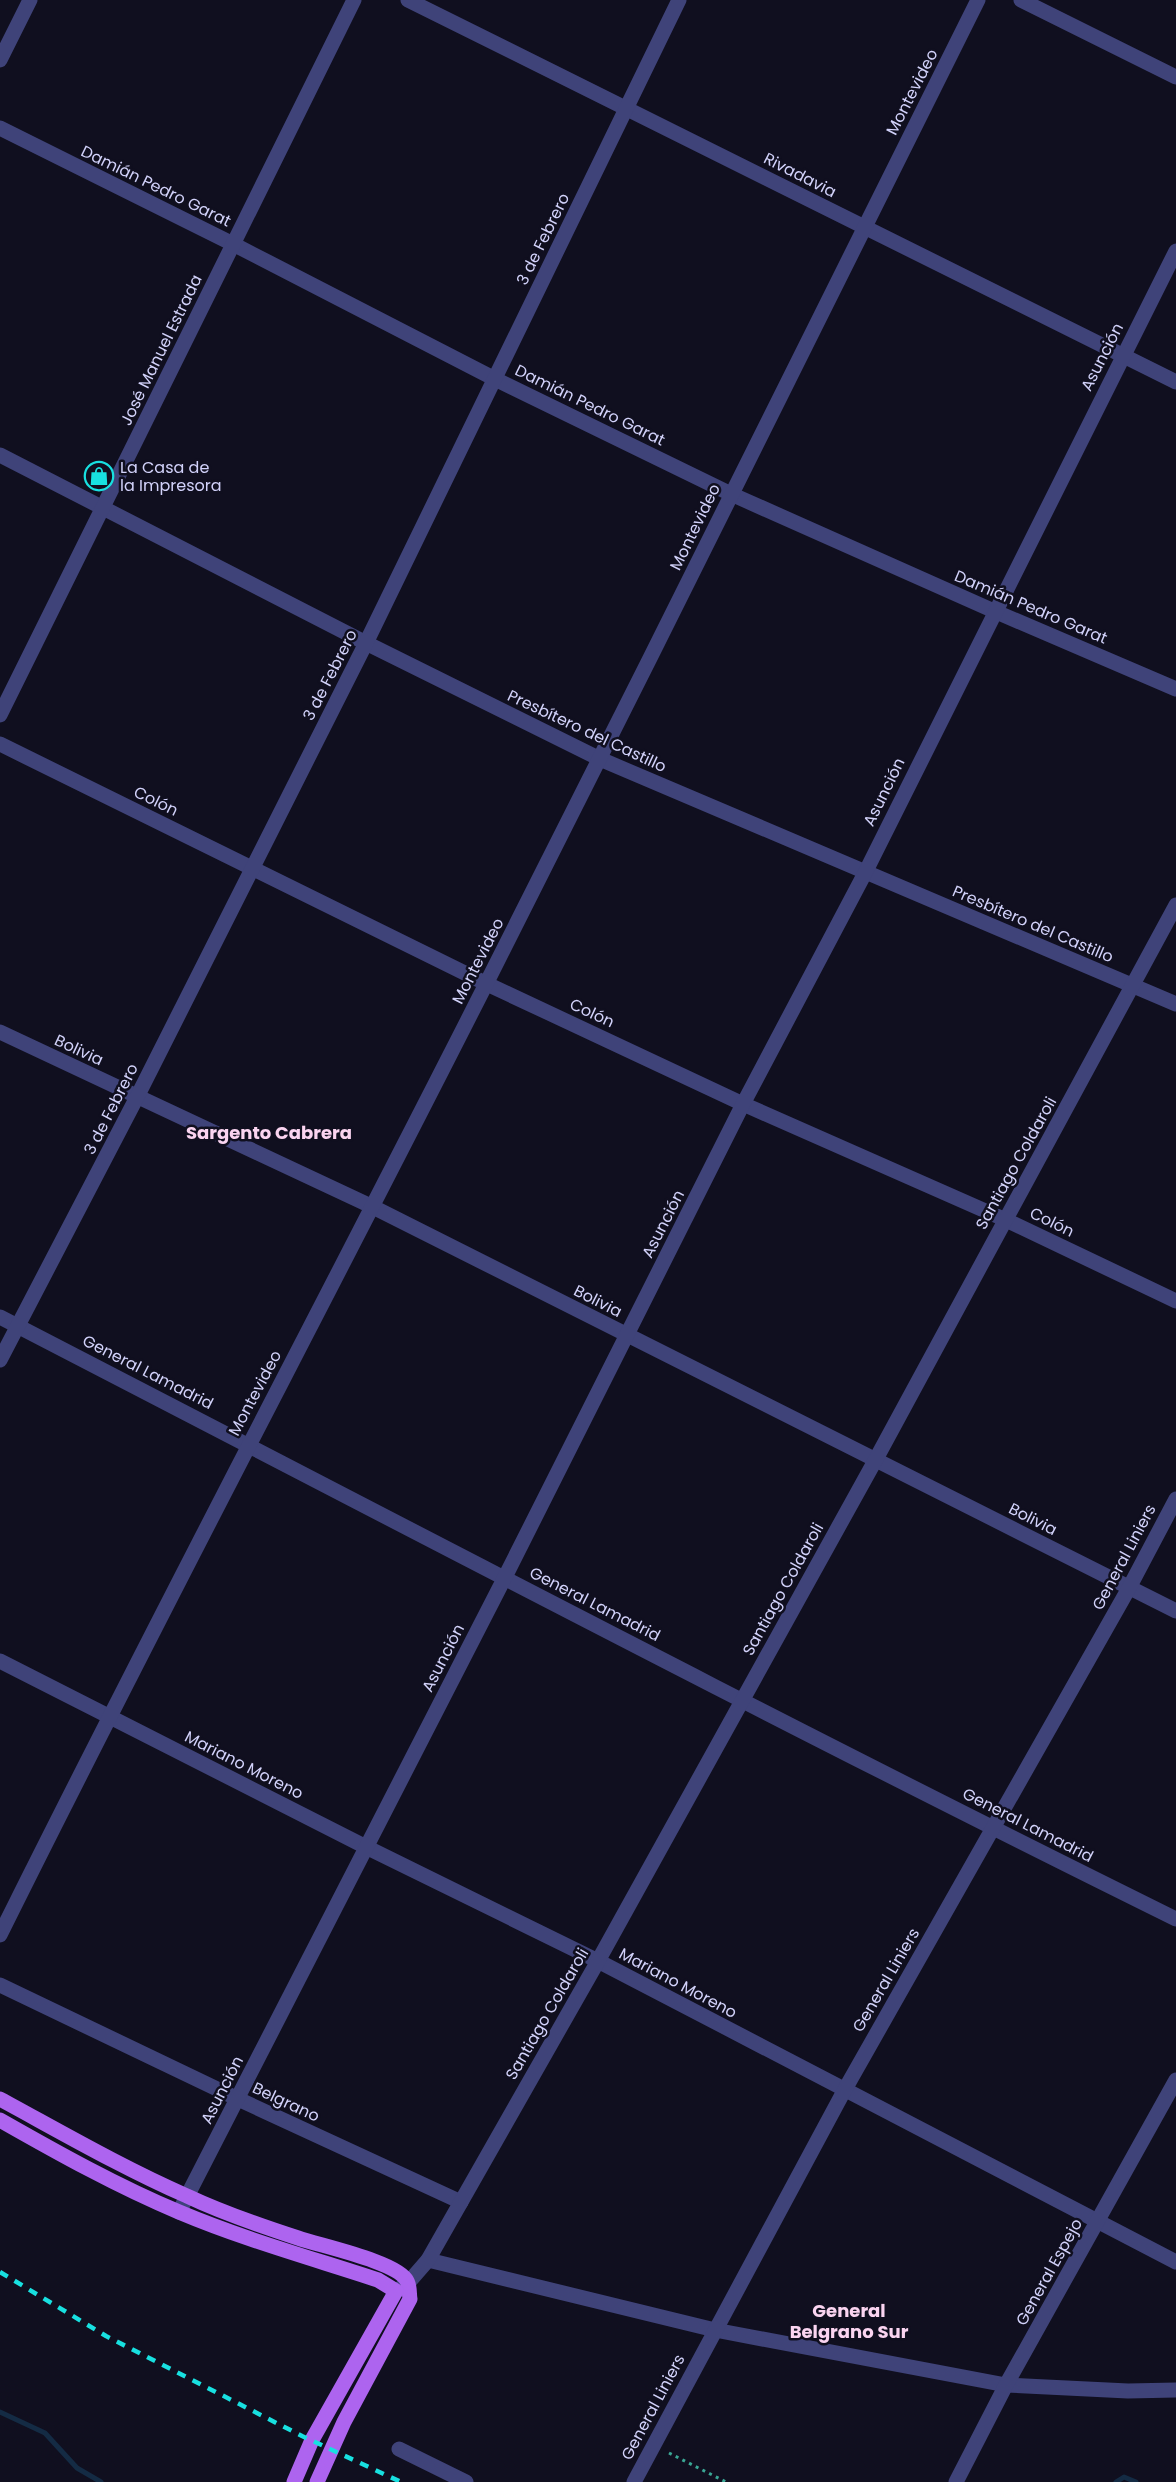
<svg xmlns="http://www.w3.org/2000/svg" width="1176" height="2482" viewBox="0 0 1176 2482" font-family="Poppins,sans-serif">
<rect width="100%" height="100%" fill="#100f1f"/>
<g fill="none" stroke-linecap="round" stroke-linejoin="round">
<g stroke="#142b44" stroke-width="5">
<polyline points="0,2412 45,2433 77,2468 101,2482"/>
<polyline points="1116,2482 1124,2477 1136,2482"/>
</g>
<polyline stroke="#3aa694" stroke-width="3" stroke-dasharray="3 4.5" stroke-linecap="butt" points="669,2453 726,2482"/>
<g stroke="#3f4379" stroke-width="15">
<polyline points="408,0 1176,382"/>
<polyline points="1021,0 1176,77"/>
<polyline points="0,60 30,0"/>
<polyline points="0,128 233,244 495,379 731,494 994,611 1176,689"/>
<polyline points="0,455 366,643 600,759 1176,1004"/>
<polyline points="0,715 354,0"/>
<polyline points="0,744 487,984 743,1104 1006,1220 1176,1301"/>
<polyline points="0,1032 373,1207 1176,1611"/>
<path d="M0,1317c391,202 781,407 1176,602"/>
<polyline points="0,1360 137,1097 366,643 679,0"/>
<polyline points="0,1661 366,1847 598,1961 1176,2262"/>
<path d="M0,1935c158,-319 325,-633 486,-951 166,-327 328,-656 492,-984"/>
<polyline points="0,1985 238,2099 461,2202"/>
<polyline points="179,2212 505,1577 743,1104 865,873 1176,251"/>
<polyline points="428,2260 715,2330 1006,2385 1128,2391 1176,2390"/>
<polyline points="398,2290 408,2283 428,2260 598,1961 876,1459 1176,905"/>
<polyline points="399,2449 466,2482"/>
<polyline points="634,2482 844,2091 1129,1588 1176,1499"/>
<polyline points="956,2482 1006,2385 1176,2080"/>
</g>
<g stroke="#ad64ef" stroke-width="15">
<path d="M0,2099c61,33 123,69 187,97 36,17 74,30 111,42 23,8 100,24 109,43 3,5 2,13 3,18l-66,123 -27,60"/>
<path d="M0,2120c58,33 117,66 179,92 64,27 132,46 199,68l18,11 -84,149 -18,42"/>
</g>
<polyline stroke="#18e0e0" stroke-width="4.5" stroke-dasharray="9 8" stroke-linecap="butt" points="0,2272 106,2336 302,2436 401,2482"/>
</g>
<defs>
<g id="shop-ring" transform="scale(1.5)"><circle r="9.5" fill="#100f1f" stroke="#18e0e0" stroke-width="1.5"/><path d="M-5-2.5h2.3a2.7 3.5 0 0 1 5.4 0H5L5.5 6h-11ZM-1.5-2.5h3a1.5 2.3 0 0 0-3 0Z" fill="#18e0e0"/></g>
</defs>
<g fill-rule="evenodd">
<use href="#shop-ring" x="99" y="476"/>
</g>
<g text-anchor="middle" dominant-baseline="central" stroke-width="5" stroke-linejoin="round" paint-order="stroke">
<g font-size="16" fill="#d2d2fa" stroke="#100f1f">
<text transform="translate(912 92) rotate(-63)">Montevideo</text>
<text transform="translate(800 175) rotate(27)">Rivadavia</text>
<text transform="translate(156 186) rotate(26)">Damián Pedro Garat</text>
<text transform="translate(543 239) rotate(-64)">3 de Febrero</text>
<text transform="translate(161 350) rotate(-64)">José Manuel Estrada</text>
<text transform="translate(1102 357) rotate(-63)">Asunción</text>
<text transform="translate(590 405) rotate(26)">Damián Pedro Garat</text>
<text transform="translate(695 527) rotate(-64)">Montevideo</text>
<text transform="translate(1031 607) rotate(23)">Damián Pedro Garat</text>
<text transform="translate(330 675) rotate(-63)">3 de Febrero</text>
<text transform="translate(587 731) rotate(25)">Presbítero del Castillo</text>
<text transform="translate(884 792) rotate(-64)">Asunción</text>
<text transform="translate(156 801) rotate(26)">Colón</text>
<text transform="translate(1033 924) rotate(23)">Presbítero del Castillo</text>
<text transform="translate(478 961) rotate(-63)">Montevideo</text>
<text transform="translate(592 1013) rotate(25)">Colón</text>
<text transform="translate(79 1050) rotate(25)">Bolivia</text>
<text transform="translate(111 1109) rotate(-63)">3 de Febrero</text>
<text transform="translate(1016 1163) rotate(-61)">Santiago Coldaroli</text>
<text transform="translate(1052 1222) rotate(26)">Colón</text>
<text transform="translate(663 1224) rotate(-63)">Asunción</text>
<text transform="translate(598 1301) rotate(27)">Bolivia</text>
<text transform="translate(148 1372) rotate(27)">General Lamadrid</text>
<text transform="translate(255 1393) rotate(-62)">Montevideo</text>
<text transform="translate(1033 1519) rotate(27)">Bolivia</text>
<text transform="translate(1124 1557) rotate(-62)">General Liniers</text>
<text transform="translate(783 1589) rotate(-61)">Santiago Coldaroli</text>
<text transform="translate(595 1604) rotate(27)">General Lamadrid</text>
<text transform="translate(443 1658) rotate(-63)">Asunción</text>
<text transform="translate(244 1765) rotate(27)">Mariano Moreno</text>
<text transform="translate(1028 1825) rotate(27)">General Lamadrid</text>
<text transform="translate(886 1980) rotate(-60)">General Liniers</text>
<text transform="translate(678 1983) rotate(28)">Mariano Moreno</text>
<text transform="translate(547 2014) rotate(-60)">Santiago Coldaroli</text>
<text transform="translate(222 2090) rotate(-63)">Asunción</text>
<text transform="translate(286 2102) rotate(25)">Belgrano</text>
<text transform="translate(1049 2272) rotate(-61)">General Espejo</text>
<text transform="translate(653 2407) rotate(-62)">General Liniers</text>
</g>
<g font-size="16" fill="#d2d2fa" stroke="#100f1f" text-anchor="start">
<text x="120" y="467">La Casa de<tspan x="120" dy="18">la Impresora</tspan></text>
</g>
<g font-size="18" font-weight="bold" fill="#fad4f0" stroke="#100f1f">
<text x="269" y="1132">Sargento Cabrera</text>
<text x="849" y="2310">General<tspan x="849" dy="21">Belgrano Sur</tspan></text>
</g>
</g>
</svg>
